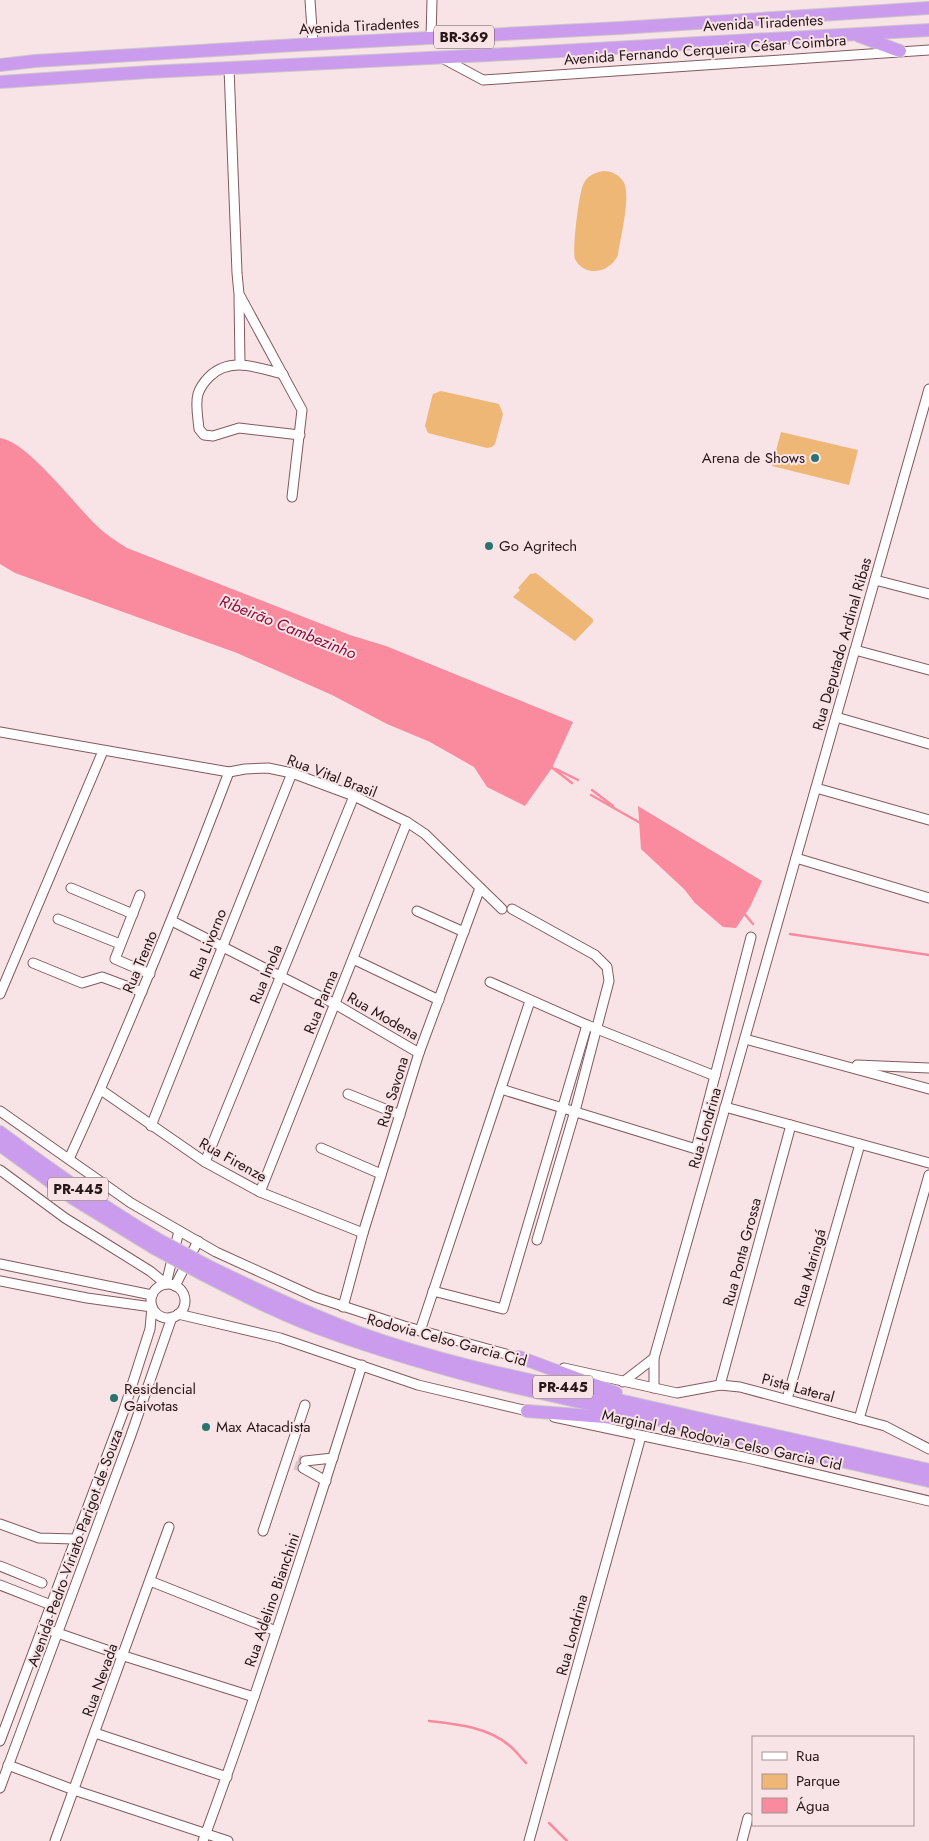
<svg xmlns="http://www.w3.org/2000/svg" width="929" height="1841" viewBox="0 0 929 1841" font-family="Jost,sans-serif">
<rect width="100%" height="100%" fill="#f8e4e6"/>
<g fill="#eeb776">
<path d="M603,171c8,0 15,3 20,10 9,13 -3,58 -5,74 -8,18 -33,23 -43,4 -3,-8 4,-69 9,-76 4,-8 11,-10 19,-12z"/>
<polygon points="441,391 499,404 503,414 495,444 492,447 487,448 428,433 425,426 432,397 433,394"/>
<polygon points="781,432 858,450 849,485 772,466"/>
<polygon points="536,573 593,619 593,622 575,641 513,597 520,590 518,588 530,574"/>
</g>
<g fill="#fa8b9e">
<path d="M0,438c27,3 75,67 96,87 9,9 20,16 31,23l223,87 36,11 187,76 -21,46 -27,38 -38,-19 -13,-20 -44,-25 -43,-18 -55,-29 -95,-42 -222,-80 -15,-9z"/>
<polygon points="638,806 762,881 750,907 736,928 723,927 695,903 684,889 641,849"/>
</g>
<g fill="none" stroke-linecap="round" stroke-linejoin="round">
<g stroke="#fa8b9e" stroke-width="2.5">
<polyline points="550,766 572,783"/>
<polyline points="556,769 578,780"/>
<polyline points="592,790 613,806"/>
<polyline points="591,795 642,824"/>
<polyline points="743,912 753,924"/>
<polyline points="790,934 929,955"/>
<path d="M429,1721c27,3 59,6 81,25 6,5 11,12 16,17"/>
<polyline points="549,1823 567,1841"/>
</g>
<g stroke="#d9c5c7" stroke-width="9" stroke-dasharray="9 4.5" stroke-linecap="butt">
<polyline points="298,1459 305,1461"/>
<polyline points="295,1465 303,1468"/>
</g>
<g stroke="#83595f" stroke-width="11">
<g id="minor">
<polyline points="310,0 313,44"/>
<polyline points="431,38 432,0"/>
<polyline points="442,58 483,80 929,50"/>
<polyline points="229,68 237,273 239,294 302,410 292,497"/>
<polyline points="239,297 240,364"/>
<path d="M283,374c-25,-6 -53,-18 -74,3 -4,4 -9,11 -11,17 -3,10 0,24 1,35l5,6 9,1 26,-8 61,7"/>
<polyline points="875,580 929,594"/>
<polyline points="855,650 929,670"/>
<polyline points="836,717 929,744"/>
<polyline points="0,732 229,772 245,769 268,768 292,773 354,796 407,822 425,834 502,909"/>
<polyline points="816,788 929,820"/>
<polyline points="796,858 929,898"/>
<polyline points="71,888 133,914"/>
<polyline points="140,895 115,959 150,974"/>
<polyline points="512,909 595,955 607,967 609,981 575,1111 537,1240"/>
<polyline points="417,911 464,932"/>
<polyline points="58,919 120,944"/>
<polyline points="172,921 335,1004 419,1053"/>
<polyline points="353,959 439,1000"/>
<polyline points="33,963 82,983 102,977 142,992"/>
<polyline points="490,982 587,1025 715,1076"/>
<polyline points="0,994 103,751"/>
<polyline points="745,1039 929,1089"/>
<polyline points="857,1065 929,1068"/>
<polyline points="501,1089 696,1149 751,937"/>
<polyline points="101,1090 205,1162 260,1192 363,1233"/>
<polyline points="348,1094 400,1115"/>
<polyline points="725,1107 929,1163"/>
<polyline points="0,1111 131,1203 216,1252 315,1297 404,1326 524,1359"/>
<polyline points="151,1126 292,773"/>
<polyline points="321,1148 381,1174"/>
<path d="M69,1159c58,-127 110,-256 160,-387"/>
<polyline points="205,1162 354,796"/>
<polyline points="0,1170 65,1218 150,1271 166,1284 179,1231"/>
<polyline points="260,1192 407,822"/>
<polyline points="0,1264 152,1295"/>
<polyline points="0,1281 87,1298 152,1307 150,1329 123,1413 0,1741"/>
<circle cx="168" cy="1301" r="17"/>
<polyline points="175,1286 198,1241"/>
<polyline points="433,1291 503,1309 587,1025"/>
<polyline points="343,1307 363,1233 419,1053 480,888"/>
<polyline points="178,1314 280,1338 418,1385 532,1412"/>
<polyline points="420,1331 530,1001"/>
<polyline points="564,1368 677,1393 720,1385 740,1387 885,1426 929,1449"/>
<polyline points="623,1382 654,1358"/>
<polyline points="720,1385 791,1125"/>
<polyline points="654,1388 654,1358 929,389"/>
<polyline points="787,1399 860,1144"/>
<polyline points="554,1417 743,1457 929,1501"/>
<polyline points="859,1419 929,1175"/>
<polyline points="305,1461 333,1458"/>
<polyline points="303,1468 326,1481"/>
<polyline points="0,1524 39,1538 75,1539"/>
<polyline points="263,1531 305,1405"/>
<polyline points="0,1566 42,1583"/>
<polyline points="150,1581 276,1631"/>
<polyline points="0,1585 51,1605"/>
<polyline points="43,1628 124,1656 254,1697"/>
<polyline points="95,1733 227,1777"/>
<polyline points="8,1765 74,1790 228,1841"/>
<polyline points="0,1788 131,1435 172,1317"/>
<polyline points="55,1841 169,1527"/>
<path d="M203,1841c58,-157 109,-316 159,-476"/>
<polyline points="529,1841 641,1436"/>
<polyline points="742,1841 748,1818"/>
</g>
</g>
<g stroke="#cbc7c8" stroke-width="14">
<g id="highway">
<polyline points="859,36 900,51"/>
<polyline points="0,65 35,61 313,44 620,28 929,8"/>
<polyline points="0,82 149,72 489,55 929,30"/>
<path d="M0,1132c52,39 104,75 159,108"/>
<polyline points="0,1145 74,1199 154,1248"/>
<path d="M208,1266c49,24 98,47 149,66 79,29 162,46 244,64 109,25 219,50 328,74"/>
<path d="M204,1275c41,21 82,42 125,57 55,20 111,36 168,51l432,98"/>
<polyline points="519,1357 616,1393"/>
<polyline points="527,1411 630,1419"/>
</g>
</g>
<use href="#minor" stroke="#fff" stroke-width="9"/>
<use href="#highway" stroke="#cb9bee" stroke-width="12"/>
<g stroke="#cbc7c8" stroke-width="14" stroke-linecap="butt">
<g id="highway-bridge">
<polyline points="159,1240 208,1266"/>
<polyline points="154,1248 204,1275"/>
</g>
</g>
<use href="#highway-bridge" stroke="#cb9bee" stroke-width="12"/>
</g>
<g fill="#2a736f" stroke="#f8e4e6" stroke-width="2">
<circle cx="815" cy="458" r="5"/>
<circle cx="489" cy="546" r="5"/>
<circle cx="114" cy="1398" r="5"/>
<circle cx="206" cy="1427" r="5"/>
</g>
<g text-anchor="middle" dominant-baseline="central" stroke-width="4" stroke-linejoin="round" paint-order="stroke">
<g fill="#f8e4e6" stroke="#665456" stroke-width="1">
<rect x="434" y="25.5" width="60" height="23" rx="4"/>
<rect x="48" y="1177.5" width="60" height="23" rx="4"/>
<rect x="533" y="1375.5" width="60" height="23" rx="4"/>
</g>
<g font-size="14" font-weight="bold" fill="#271618">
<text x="464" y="37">BR-369</text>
<text x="78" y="1189">PR-445</text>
<text x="563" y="1387">PR-445</text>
</g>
<g font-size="15" fill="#271618" stroke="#f8e4e6">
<text transform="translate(763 23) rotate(-3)">Avenida Tiradentes</text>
<text transform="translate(359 26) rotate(-3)">Avenida Tiradentes</text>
<text transform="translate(705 50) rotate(-4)">Avenida Fernando Cerqueira César Coimbra</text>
<text transform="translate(842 644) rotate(-74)">Rua Deputado Ardinal Ribas</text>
<text transform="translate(332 776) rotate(21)">Rua Vital Brasil</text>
<text transform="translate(208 944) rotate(-68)">Rua Livorno</text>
<text transform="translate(140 962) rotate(-67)">Rua Trento</text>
<text transform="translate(266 974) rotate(-68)">Rua Imola</text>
<text transform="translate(321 1002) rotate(-68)">Rua Parma</text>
<text transform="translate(383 1016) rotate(30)">Rua Modena</text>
<text transform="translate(393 1092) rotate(-73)">Rua Savona</text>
<text transform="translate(705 1128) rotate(-74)">Rua Londrina</text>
<text transform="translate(233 1160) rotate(29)">Rua Firenze</text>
<text transform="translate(742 1252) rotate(-75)">Rua Ponta Grossa</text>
<text transform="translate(810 1268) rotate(-74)">Rua Maringá</text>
<text transform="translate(447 1340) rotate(15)">Rodovia Celso Garcia Cid</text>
<text transform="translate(798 1388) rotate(15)">Pista Lateral</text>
<text transform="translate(722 1440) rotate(12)">Marginal da Rodovia Celso Garcia Cid</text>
<text transform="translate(75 1548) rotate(-70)">Avenida Pedro Viriato Parigot de Souza</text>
<text transform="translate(272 1600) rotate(-71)">Rua Adelino Bianchini</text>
<text transform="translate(572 1635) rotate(-75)">Rua Londrina</text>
<text transform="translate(100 1680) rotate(-70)">Rua Nevada</text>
</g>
<g font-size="15" fill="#271618" stroke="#f8e4e6" text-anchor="start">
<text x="805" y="458" text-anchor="end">Arena de Shows</text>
<text x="499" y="546">Go Agritech</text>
<text x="124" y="1389">Residencial<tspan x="124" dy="17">Gaivotas</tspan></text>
<text x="216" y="1427">Max Atacadista</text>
</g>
<g font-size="16" font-style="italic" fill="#930a3a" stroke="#f8e4e6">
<text transform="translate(288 627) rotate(22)">Ribeirão Cambezinho</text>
</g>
</g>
<rect x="752" y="1736" width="162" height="90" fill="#f8e4e6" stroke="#a49294"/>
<rect x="762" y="1752" width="25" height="8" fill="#ffffff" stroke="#a49294"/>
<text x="796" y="1761" font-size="15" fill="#271618">Rua</text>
<rect x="762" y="1774" width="25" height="15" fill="#eeb776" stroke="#a49294"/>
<text x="796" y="1786" font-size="15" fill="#271618">Parque</text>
<rect x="762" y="1798" width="25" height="15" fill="#fa8b9e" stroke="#a49294"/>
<text x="796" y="1811" font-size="15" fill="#271618">Água</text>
</svg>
